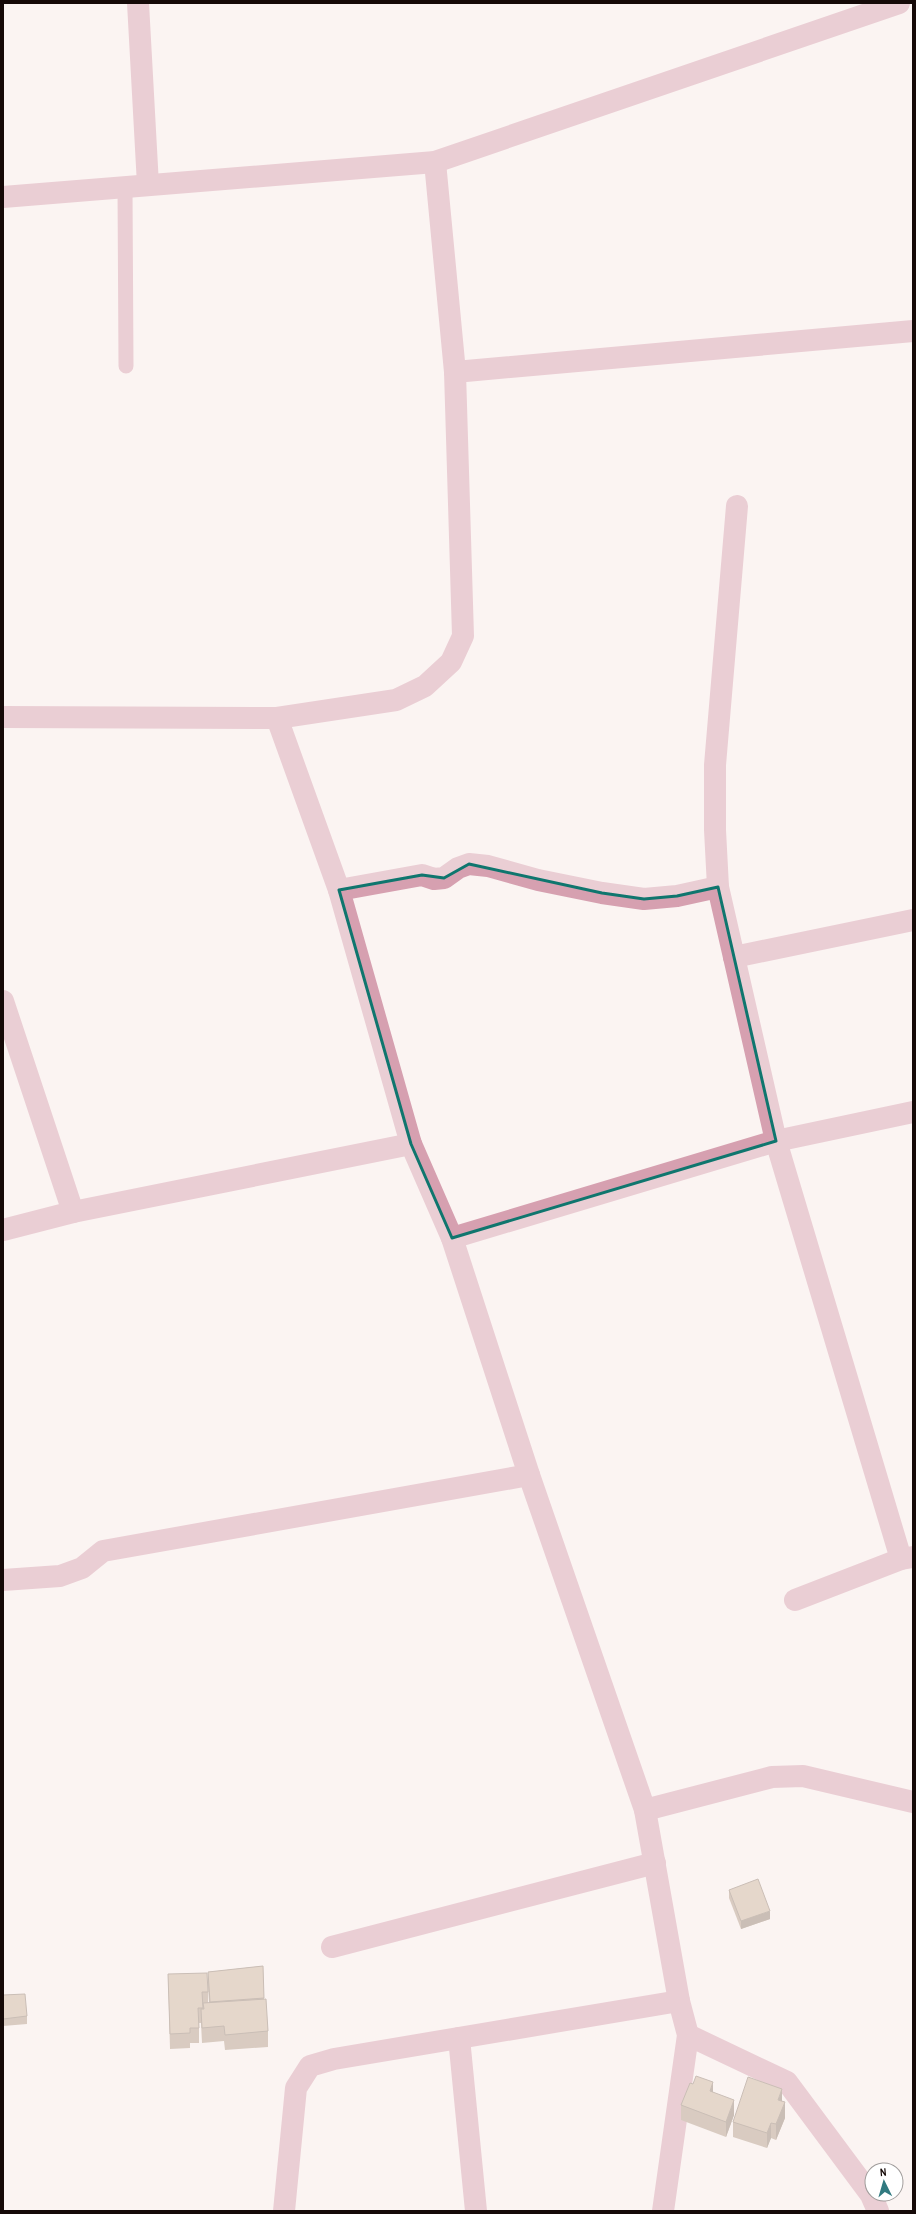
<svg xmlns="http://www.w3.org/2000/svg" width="916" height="2214" viewBox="0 0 916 2214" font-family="'Archivo Narrow',sans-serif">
<rect width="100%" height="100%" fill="#fbf4f2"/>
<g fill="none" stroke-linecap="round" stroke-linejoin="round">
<polyline stroke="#d6a0b0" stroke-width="15" points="125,187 126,366"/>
<g stroke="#d6a0b0" stroke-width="22">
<polyline points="138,3 148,185"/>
<polyline points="3,197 435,162 899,3"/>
<polyline points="455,372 913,331"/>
<polyline points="737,506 715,765 715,830 718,887 776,1141 901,1559"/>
<polyline points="3,717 277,718 396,700 425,686 451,662 463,636 455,372 435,162"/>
<polyline points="277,718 339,890 411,1144 452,1238 529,1475 645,1810 679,2001 688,2035 663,2211"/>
<polyline points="339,890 422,875 434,879 444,878 458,868 469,864 488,866 538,880 602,893 644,899 677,896 718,887"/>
<polyline points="734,957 913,920"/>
<polyline points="3,1001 73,1212"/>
<polyline points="3,1230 73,1212 411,1144"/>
<polyline points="452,1238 776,1141 913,1112"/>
<polyline points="3,1580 60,1576 82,1568 103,1551 529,1475"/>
<polyline points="795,1600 901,1559 913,1557"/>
<polyline points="645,1810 772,1777 803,1776 913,1802"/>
<polyline points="332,1947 655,1863"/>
<polyline points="688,2035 787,2082 871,2195 878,2211"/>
<polyline points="459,2038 476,2211"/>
<polyline points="284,2211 296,2088 310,2066 334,2059 679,2001"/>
</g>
</g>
<g fill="#af9a86">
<polygon points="729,1890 770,1919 741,1929 729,1898"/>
<polygon points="263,1966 264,1999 268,2031 268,2047 225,2050 224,2041 202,2043 201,2023 199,2023 199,2043 190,2043 190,2048 170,2049 168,1974 208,1992 208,2003 209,2003 208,1987 208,1972"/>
<polygon points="3,1995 27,2016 27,2024 3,2026"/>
<polygon points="713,2092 734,2115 726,2137 681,2120 681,2105"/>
<polygon points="782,2101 785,2118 776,2140 771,2138 767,2148 733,2137 733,2122"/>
</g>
<g fill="#8e7d6d">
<polygon points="770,1911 770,1919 741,1929 741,1921"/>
<polygon points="713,2082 713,2097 710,2091"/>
<polygon points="782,2089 782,2104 778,2100"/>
<polygon points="734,2100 734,2115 726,2137 726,2122"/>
<polygon points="785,2102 785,2118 776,2140 776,2124"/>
<polygon points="771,2123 771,2138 767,2148 767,2133"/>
</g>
<g fill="#cbb39c" stroke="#8e7d6d">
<polygon points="758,1879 770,1911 741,1921 729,1890"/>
<polygon points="263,1966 264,1998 210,2002 208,1972"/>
<polygon points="207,1973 208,1992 202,1992 203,2008 198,2008 199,2028 190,2028 190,2033 170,2034 168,1974"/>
<polygon points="25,1994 27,2016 3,2019 3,1995"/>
<polygon points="266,1999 268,2031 225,2035 224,2026 202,2028 201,2009 204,2009 203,2003"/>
<polygon points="696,2076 713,2082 710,2091 734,2100 726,2122 681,2105 690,2083 693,2084"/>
<polygon points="748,2077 782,2089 778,2100 785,2102 776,2124 771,2123 767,2133 733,2122"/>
</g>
<path d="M0 0H916V2214H0ZM469,864l133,29 42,6 33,-3 41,-9 58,254 -324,97 -41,-94 -72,-254 83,-15 22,3z" fill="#fbf4f2" fill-opacity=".55" fill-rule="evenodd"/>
<path fill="none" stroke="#0f766e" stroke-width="3" stroke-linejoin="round" d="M469,864l133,29 42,6 33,-3 41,-9 58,254 -324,97 -41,-94 -72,-254 83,-15 22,3z"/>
<rect width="916" height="2214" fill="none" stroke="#150907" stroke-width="8"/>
<g transform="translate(884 2182) rotate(355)"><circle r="19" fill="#ffffff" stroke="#a19d9c"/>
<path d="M0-3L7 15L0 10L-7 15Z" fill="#317a80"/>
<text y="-6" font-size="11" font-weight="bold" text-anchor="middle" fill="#150907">N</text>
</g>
</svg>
